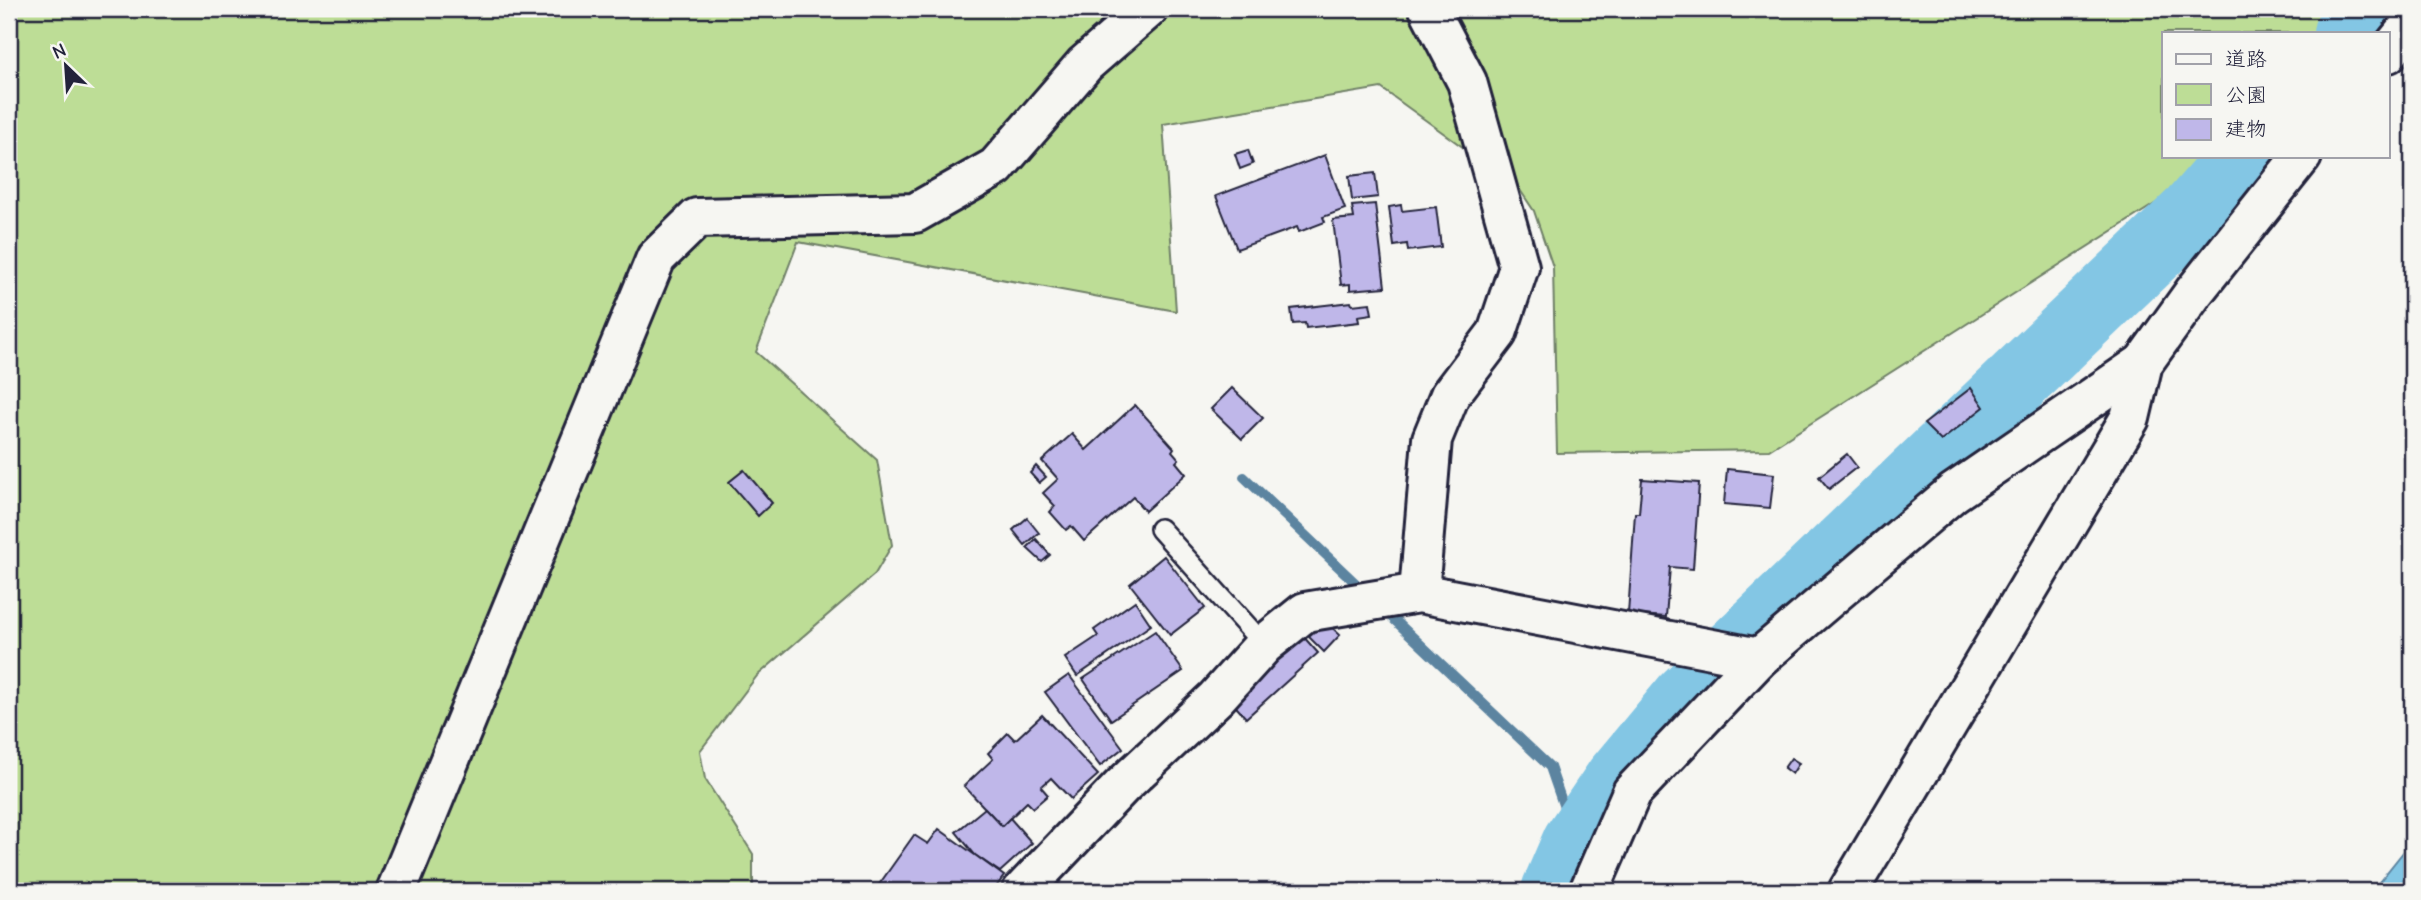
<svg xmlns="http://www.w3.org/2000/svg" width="2421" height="900" viewBox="0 0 2421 900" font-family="'Comic Neue','Klee One',sans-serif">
<rect width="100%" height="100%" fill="#f6f6f2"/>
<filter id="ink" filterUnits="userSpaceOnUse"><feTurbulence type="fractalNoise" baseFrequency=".0143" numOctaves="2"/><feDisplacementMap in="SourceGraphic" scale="14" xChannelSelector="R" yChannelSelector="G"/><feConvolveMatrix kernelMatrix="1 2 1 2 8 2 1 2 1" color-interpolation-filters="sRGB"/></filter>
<g filter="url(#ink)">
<polygon fill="#bddd96" stroke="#708068" stroke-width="2" points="9,9 2351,9 2327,33 2164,33 2164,156 2209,156 2175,191 1769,450 1557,453 1553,267 1534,211 1518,187 1381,88 1163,124 1176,311 798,242 756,352 877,460 892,545 875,574 757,676 700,751 705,779 753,854 753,891 9,891"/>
<polygon fill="#83c6e4" stroke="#5c84a0" stroke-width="2" points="2412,841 2412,891 2372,891"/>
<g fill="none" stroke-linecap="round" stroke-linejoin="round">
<g stroke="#5c84a0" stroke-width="10">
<polyline points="1244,477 1366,593"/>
<polyline points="1383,609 1550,767 1576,842"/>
</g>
<g stroke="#83c6e4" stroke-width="68">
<polyline points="2347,33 2368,9"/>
<polyline points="1555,891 1576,842 1618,780 1687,697 2194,212 2242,156"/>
</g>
</g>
<g fill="#bfb7e9" stroke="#22223b" stroke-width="2">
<polygon points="1248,150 1253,164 1240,169 1235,154"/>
<polygon points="1325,155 1345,209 1323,217 1325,222 1299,232 1297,227 1237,249 1216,196"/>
<polygon points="1375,173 1378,197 1352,200 1349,176"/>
<polygon points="1375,204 1385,287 1350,290 1350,284 1341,285 1333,220 1354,218 1352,206"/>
<polygon points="1401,205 1402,211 1436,207 1441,247 1408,251 1407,244 1394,246 1389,207"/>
<polygon points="1351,302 1352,305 1370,303 1372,314 1358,316 1359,322 1306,328 1305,323 1293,324 1291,309"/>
<polygon points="1232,388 1263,418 1242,439 1211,409"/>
<polygon points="1971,388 1984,407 1941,441 1924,424"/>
<polygon points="1135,405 1174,448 1172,451 1179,459 1176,462 1186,474 1145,511 1133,497 1084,541 1071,526 1066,530 1050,512 1055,506 1043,493 1058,479 1042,461 1072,434 1086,450"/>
<polygon points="1847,454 1857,467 1829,489 1819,477"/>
<polygon points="1036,466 1046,477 1039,483 1030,473"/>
<polygon points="1727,469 1774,474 1770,508 1724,504"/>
<polygon points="744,470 772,503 758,516 729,482"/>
<polygon points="1642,479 1699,483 1693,569 1670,567 1666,617 1628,614 1635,513 1639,513"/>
<polygon points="1027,518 1039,533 1025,545 1013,530"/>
<polygon points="1036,539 1050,555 1042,562 1027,548"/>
<polygon points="1164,556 1205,608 1170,635 1130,584"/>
<polygon points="1135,601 1151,625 1077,676 1065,658 1098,636 1094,630"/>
<polygon points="1323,619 1340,635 1324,652 1308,636"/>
<polygon points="1155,631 1183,671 1111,720 1083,679"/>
<polygon points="1302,635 1318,653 1246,718 1229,699"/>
<polygon points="1069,675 1123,748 1100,766 1045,692"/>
<polygon points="1042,715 1098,775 1071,799 1051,778 1041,787 1048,795 1033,808 1027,802 1002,826 964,786 993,759 988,753 1008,733 1015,740"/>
<polygon points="1791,758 1799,763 1792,774 1784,768"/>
<polygon points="985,808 1002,826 1010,818 1032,843 1000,872 975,855 956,832"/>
<polygon points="939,829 1004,876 993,891 885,891 878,886 914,835 928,844"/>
</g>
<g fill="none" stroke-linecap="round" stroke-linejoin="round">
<g stroke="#22223b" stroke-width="24">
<polyline id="lane" points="1160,529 1264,645"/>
</g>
<g stroke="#22223b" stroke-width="44">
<g id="street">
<polyline points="2388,53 2412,23"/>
<polyline points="1419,593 1432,439 1450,395 1497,333 1519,267 1467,82 1429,9"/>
<polyline points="396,891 656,258 697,218 915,213 996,167 1085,64 1148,9"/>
<polyline points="1022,891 1122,786 1216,698 1264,645 1305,612 1419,593 1759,658"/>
<polyline points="1589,891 1632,792 1759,658 1953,493 2143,363"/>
<polyline points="1848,891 2130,418 2143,363 2194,292 2302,156"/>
</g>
</g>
<use href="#lane" stroke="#f6f6f2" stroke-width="19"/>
<use href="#street" stroke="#f6f6f2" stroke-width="38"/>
</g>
</g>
<rect width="2421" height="900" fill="none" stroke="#f6f6f2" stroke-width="35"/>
<rect x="18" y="18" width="2386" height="865" fill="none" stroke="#22223b" stroke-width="2.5" filter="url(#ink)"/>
<rect x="2162" y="32" width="228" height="126" fill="#f6f6f2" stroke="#a1a1a9" stroke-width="2"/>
<rect x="2176" y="54" width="35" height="10" fill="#f6f6f2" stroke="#a1a1a9" stroke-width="2"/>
<text x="2225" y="66" font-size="21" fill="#22223b">道路</text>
<rect x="2176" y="84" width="35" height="21" fill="#bddd96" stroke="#a1a1a9" stroke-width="2"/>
<text x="2225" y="102" font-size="21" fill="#22223b">公園</text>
<rect x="2176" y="119" width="35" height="21" fill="#bfb7e9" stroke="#a1a1a9" stroke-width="2"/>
<text x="2225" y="136" font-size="21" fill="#22223b">建物</text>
<g transform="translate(66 66) rotate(335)" stroke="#f6f6f2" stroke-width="5" paint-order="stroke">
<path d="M0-5L12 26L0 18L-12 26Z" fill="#22223b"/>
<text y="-10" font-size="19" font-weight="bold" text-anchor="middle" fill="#22223b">N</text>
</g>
</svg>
